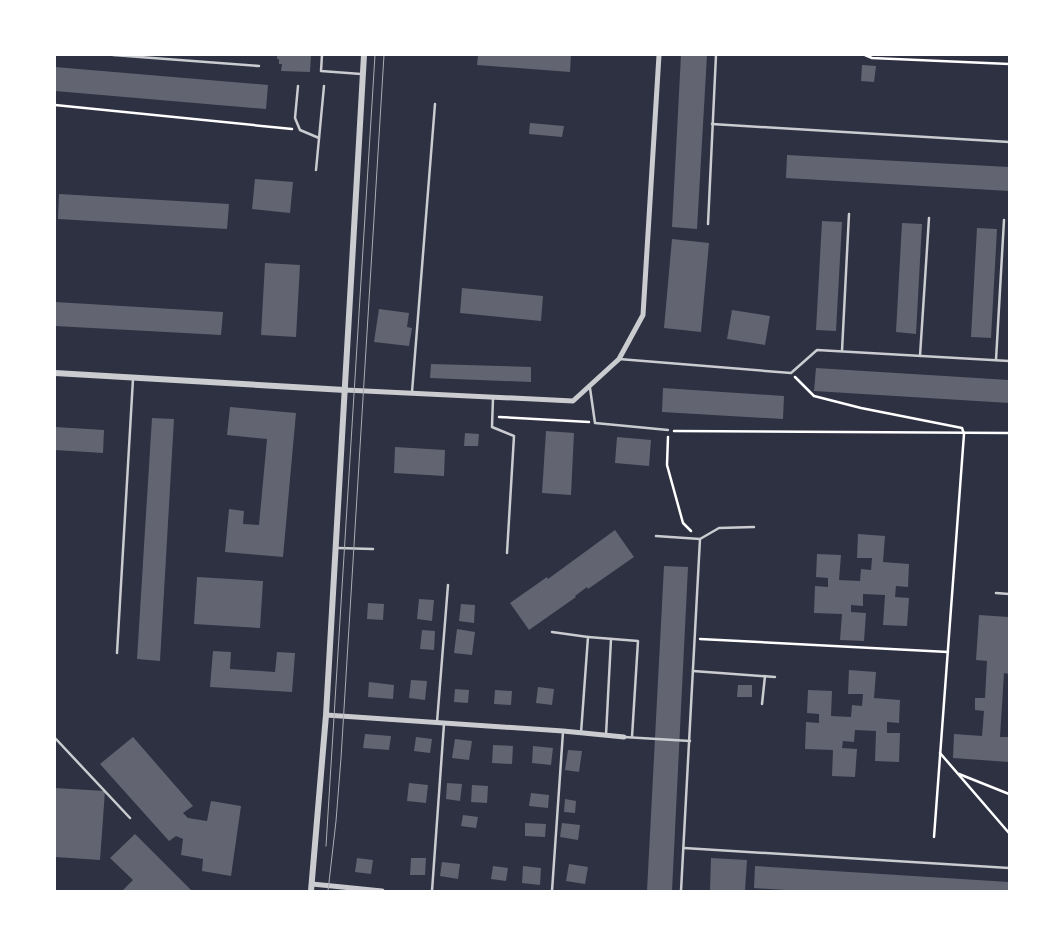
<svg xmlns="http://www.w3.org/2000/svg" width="1064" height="946" viewBox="0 0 1064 946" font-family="'DM Sans',sans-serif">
<rect width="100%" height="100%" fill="#2d3142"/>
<g fill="#626471">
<polygon points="277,55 311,55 310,72 281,71 282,64 279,64 279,59 277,59"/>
<polygon points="478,55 571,55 570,72 477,65"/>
<polygon points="681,55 707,55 697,229 672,227"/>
<polygon points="862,65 876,66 874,82 861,81"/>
<polygon points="55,67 268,85 266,109 55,91"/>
<polygon points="530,123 564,126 562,137 529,134"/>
<polygon points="787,155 1009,167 1009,191 786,178"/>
<polygon points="255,179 293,182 290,213 252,209"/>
<polygon points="59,194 229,204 227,229 58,219"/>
<polygon points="822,221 842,222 836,331 816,330"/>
<polygon points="902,223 922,224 916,334 896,332"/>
<polygon points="977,228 997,229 991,338 971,337"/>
<polygon points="672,239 709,243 701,332 664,328"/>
<polygon points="265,263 300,265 296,337 261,335"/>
<polygon points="462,288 543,296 541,321 460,313"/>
<polygon points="55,302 223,312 221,335 55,326"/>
<polygon points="379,309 409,313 407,327 412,328 409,346 374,342"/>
<polygon points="732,310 770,316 765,345 727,339"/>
<polygon points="431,364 531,367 531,382 430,378"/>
<polygon points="816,368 1009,380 1009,403 814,391"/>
<polygon points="663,388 784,396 783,419 662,412"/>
<polygon points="230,407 296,413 283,557 225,552 229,509 244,511 243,524 259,525 267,439 227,435"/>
<polygon points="152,418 174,419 160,661 137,659"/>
<polygon points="55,427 104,430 103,453 55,450"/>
<polygon points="546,431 574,433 571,495 542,493"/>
<polygon points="465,433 479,434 478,446 464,446"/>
<polygon points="617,437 651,440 649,466 615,463"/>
<polygon points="395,447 445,450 444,476 394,473"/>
<polygon points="615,530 634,557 588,589 587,587 575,596 576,597 529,630 510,603 547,577 548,579"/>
<polygon points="858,534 885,536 883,562 909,564 908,587 896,586 895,597 909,598 907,626 883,625 885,595 863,594 863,606 851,605 851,612 866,613 864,641 840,640 842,614 814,613 815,586 828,587 828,578 816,577 817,554 841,555 839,580 860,581 861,569 871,570 872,558 857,558"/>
<polygon points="664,566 688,567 672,891 647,891"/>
<polygon points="197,577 263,581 260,628 194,624"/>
<polygon points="419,599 434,600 432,621 417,619"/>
<polygon points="368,603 384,604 383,620 367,619"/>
<polygon points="461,604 475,605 474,623 459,621"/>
<polygon points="979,615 1009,617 1009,674 1004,673 1000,737 1009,737 1009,762 953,758 954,734 982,736 984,711 975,710 975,698 985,698 987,661 976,660"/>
<polygon points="457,629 475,632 472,655 454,653"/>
<polygon points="422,630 435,631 434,650 420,649"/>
<polygon points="213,651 231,652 230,669 275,672 277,652 295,653 292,692 210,687"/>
<polygon points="849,670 876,672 874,698 900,700 899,723 887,722 887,733 900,733 899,762 875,761 876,731 855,730 854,742 843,741 842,748 857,749 855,777 832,776 833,750 805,749 806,722 819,723 819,714 807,713 808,690 832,691 831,716 851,717 852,705 862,706 863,694 848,694"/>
<polygon points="411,680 427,681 425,700 409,698"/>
<polygon points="369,682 394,685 393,699 368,697"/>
<polygon points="738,685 752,685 752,697 737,697"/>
<polygon points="538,687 554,689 552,705 536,703"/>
<polygon points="455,689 469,690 468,703 454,702"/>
<polygon points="495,690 512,691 511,705 494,704"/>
<polygon points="365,734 391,736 389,750 363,748"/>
<polygon points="133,737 193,806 183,813 188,818 207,821 211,801 241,806 231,876 202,871 203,859 181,855 183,839 176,836 169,841 100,764"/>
<polygon points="416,737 432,739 430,753 414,751"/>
<polygon points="455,739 472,741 469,760 452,758"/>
<polygon points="493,745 513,746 512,764 492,763"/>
<polygon points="533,746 553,748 551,765 532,763"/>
<polygon points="568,750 582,751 579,772 565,770"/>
<polygon points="409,783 428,785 426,803 407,801"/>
<polygon points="447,783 462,784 460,801 446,799"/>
<polygon points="472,785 488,786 487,803 471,802"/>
<polygon points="55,788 105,791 100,860 55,857"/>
<polygon points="531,793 549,795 548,808 529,806"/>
<polygon points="565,799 576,801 575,813 564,812"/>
<polygon points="463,815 478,817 476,828 461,826"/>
<polygon points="525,823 546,824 545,837 525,836"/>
<polygon points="562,823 580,825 578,840 560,837"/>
<polygon points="135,834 192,891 122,891 133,880 110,858"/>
<polygon points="357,858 373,860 371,874 355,872"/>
<polygon points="411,858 426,858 425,875 410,875"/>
<polygon points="711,858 747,860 745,891 710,891"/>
<polygon points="442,862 460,864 458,879 440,876"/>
<polygon points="569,864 588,867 585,884 566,881"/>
<polygon points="493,866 508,868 506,881 491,879"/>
<polygon points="523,866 541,868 540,885 522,883"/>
<polygon points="755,866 1009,882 1009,891 802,891 754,888"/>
</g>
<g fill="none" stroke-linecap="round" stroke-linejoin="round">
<g stroke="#fff" stroke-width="2.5">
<polyline points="865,55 872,58 1009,64"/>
<polyline points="55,105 292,129"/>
<polyline points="795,377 814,396 861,408 962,428 964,434 934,837"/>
<polyline points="499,417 589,422"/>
<polyline points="674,431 1009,433"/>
<polyline points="668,437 667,465 683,523 691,531"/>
<polyline points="700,639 948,652"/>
<polyline points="940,753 1009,833"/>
<polyline points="959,774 1009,794"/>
</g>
<g stroke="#caccd0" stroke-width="2.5">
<polyline points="113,55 259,66"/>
<polyline points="322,55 321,71 361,74"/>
<polyline points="298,86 295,118 300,130 319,138"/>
<polyline points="712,124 1009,142"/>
<polyline points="316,170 324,86"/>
<polyline points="708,224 716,55"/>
<polyline points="842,351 849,214"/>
<polyline points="920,356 929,218"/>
<polyline points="619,359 791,373 817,350 1009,361"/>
<polyline points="996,360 1004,220"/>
<polyline points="590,388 595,423 668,430"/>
<polyline points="412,392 435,104"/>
<polyline points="493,398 492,427 514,436 507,553"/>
<polyline points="656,536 700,539 719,528 754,527"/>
<polyline points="338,548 373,549"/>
<polyline points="996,593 1009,594"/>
<polyline points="552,632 588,637 581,733"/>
<polyline points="588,637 638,641 632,737"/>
<polyline points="117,653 133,379"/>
<polyline points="693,671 775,677"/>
<polyline points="762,704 765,676"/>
<polyline points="437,722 448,585"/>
<polyline points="606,735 611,639"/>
<polyline points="624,737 690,741"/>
<polyline points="55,738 130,818"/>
<polyline points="684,848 1009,868"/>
<polyline points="432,891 444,724"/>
<polyline points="552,891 563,732"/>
<polyline points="681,891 700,539"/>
</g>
<g stroke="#caccd0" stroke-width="5">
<polyline points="345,390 573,401 619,359 643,315 659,55"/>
<polyline points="326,715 563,731 624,737"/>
<polyline points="312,884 382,891"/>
</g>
<g stroke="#caccd0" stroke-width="6">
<polyline points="55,373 345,390"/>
<polyline points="311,891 326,715 364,55"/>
</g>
<g stroke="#abadb3" stroke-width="1">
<polyline points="326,846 375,55"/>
<polyline points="328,891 336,821 341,758 384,55"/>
</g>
</g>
<rect width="1064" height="946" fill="none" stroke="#ffffff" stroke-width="112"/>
</svg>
